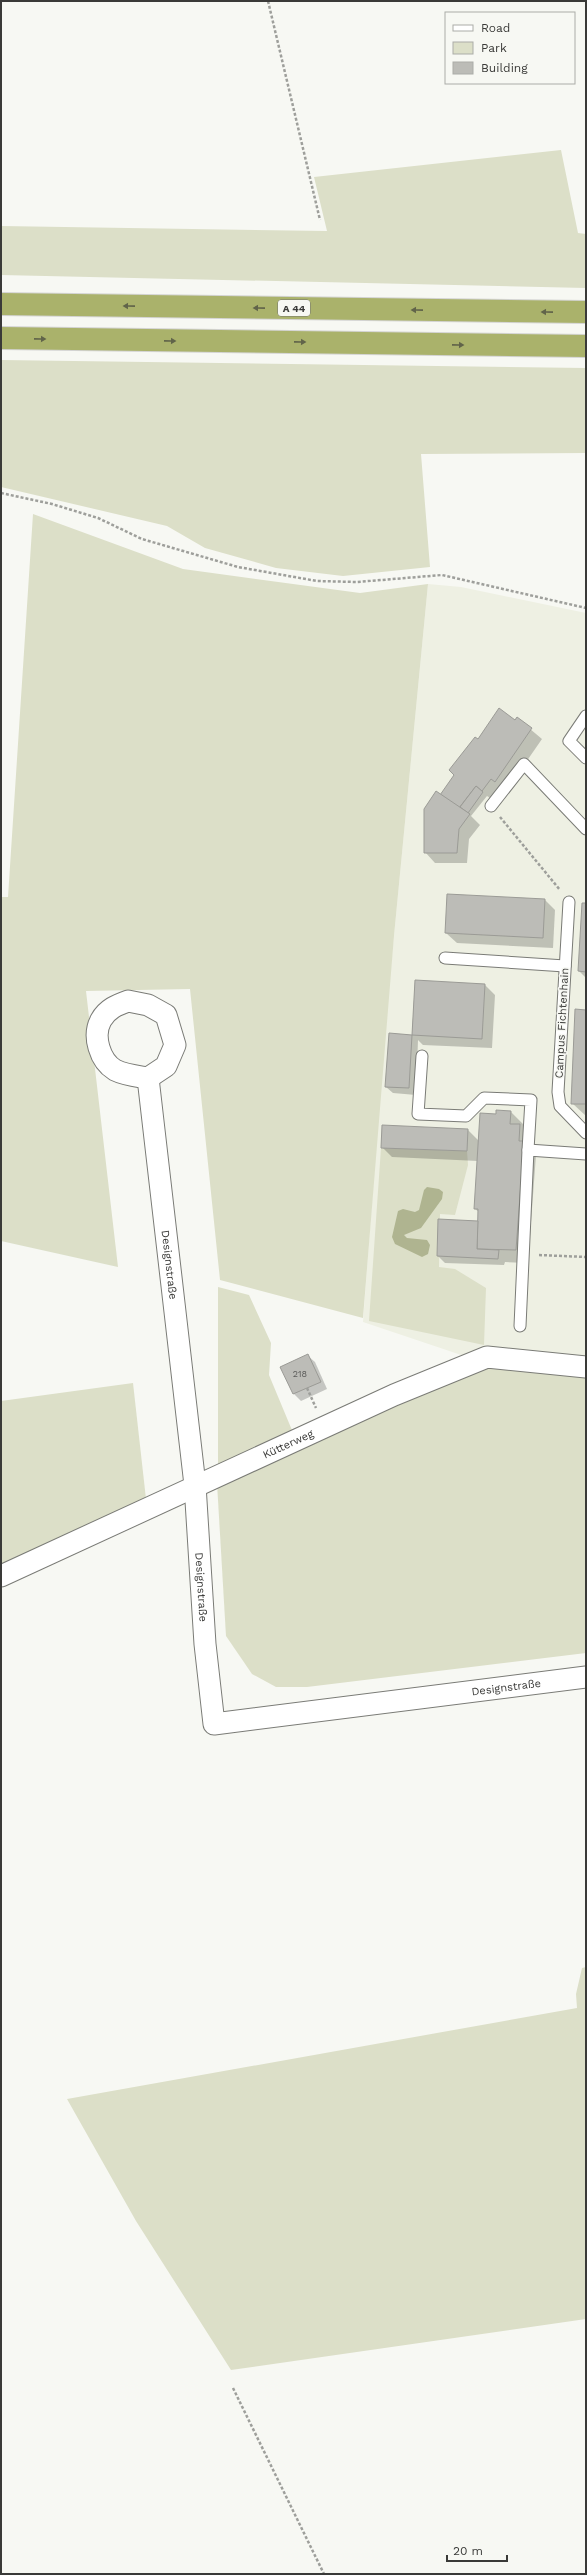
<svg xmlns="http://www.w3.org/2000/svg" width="587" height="2575" viewBox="0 0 587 2575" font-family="'Work Sans',sans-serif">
<rect width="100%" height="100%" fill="#f7f8f3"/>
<polygon fill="#eef0e3" points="428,584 461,587 586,613 586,1375 494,1366 363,1322 385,1029"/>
<g fill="#dcdfc8">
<polygon points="561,150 578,233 586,234 586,288 1,275 1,226 327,231 314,177"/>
<polygon points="1,360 586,368 586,453 421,454 430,567 343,576 276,568 205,548 167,526 1,487"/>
<polygon points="33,514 183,569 360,593 428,584 394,936 363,1318 220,1280 190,989 86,991 118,1267 1,1241 1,897 8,897"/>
<polygon points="381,1148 467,1151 468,1165 455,1215 440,1214 439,1267 455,1269 486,1288 484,1345 369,1321"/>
<polygon points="218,1287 249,1295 271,1343 269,1375 294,1435 218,1470"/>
<polygon points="486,1364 586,1375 586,1653 307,1687 276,1687 252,1674 226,1636 217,1483"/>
<polygon points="133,1383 146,1499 1,1569 1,1401"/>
<polygon points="586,1967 586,2319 231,2370 136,2221 67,2099 577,2008 576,1994 582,1968"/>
</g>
<polygon fill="#afb490" points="427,1187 439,1189 443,1192 442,1199 421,1228 404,1235 407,1238 427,1240 430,1245 428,1254 422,1257 395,1244 392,1237 398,1211 403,1209 415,1212 419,1210 424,1190"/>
<g fill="#0003">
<polygon points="517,718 542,739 506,791 493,800 487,796 471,816 480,825 469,839 467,863 435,863 425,852 441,795 478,740"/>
<polygon points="545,900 555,910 553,948 457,943 446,933"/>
<polygon points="586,904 586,978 579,971"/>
<polygon points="415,981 485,985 495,995 492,1048 423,1045 418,1040 416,1095 393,1093 386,1087 389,1034 412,1036"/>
<polygon points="586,1011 586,1116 572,1103"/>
<polygon points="511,1112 524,1125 523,1130 532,1139 532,1150 536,1155 528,1263 505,1262 504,1265 445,1263 438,1256 478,1222 479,1212 475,1209 478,1161 392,1157 382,1147 468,1130 479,1141 497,1115"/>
<polygon points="308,1356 315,1362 327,1389 301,1401 294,1394 282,1367"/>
</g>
<g fill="#bcbcb7" stroke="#9b9b96">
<polygon points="499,708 515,720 517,717 532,728 495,782 491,779 482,791 476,786 459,808 440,795 454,775 449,770 475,737 478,739"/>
<polygon points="476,786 483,792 468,813 460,807"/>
<polygon points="436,791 470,814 459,829 457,853 424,853 424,809"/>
<polygon points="447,894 545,899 543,938 445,933"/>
<polygon points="582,903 586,903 586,972 578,971"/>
<polygon points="415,980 485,984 482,1039 412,1035"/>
<polygon points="575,1009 586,1010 586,1104 571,1104"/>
<polygon points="389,1033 412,1035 409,1088 385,1087"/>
<polygon points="496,1110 511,1111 510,1124 520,1124 519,1141 524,1141 516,1250 477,1249 478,1209 474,1209 480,1113 496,1114"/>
<polygon points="382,1125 468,1129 467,1151 381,1148"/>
<polygon points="438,1219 478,1221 477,1249 499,1250 498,1259 437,1256"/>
<polygon points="308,1354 321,1382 293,1394 280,1367"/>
</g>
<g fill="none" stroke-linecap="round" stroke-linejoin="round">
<g stroke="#7a7b76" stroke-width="13">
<g id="lane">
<polyline points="586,716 569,741 586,758"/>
<polyline points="491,806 524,764 586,829"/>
<polyline points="569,902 558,1092 560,1106 586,1133"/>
<polyline points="445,958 565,966"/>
<polyline points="422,1056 418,1114 466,1116 484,1098 531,1100 528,1150"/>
<polyline points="520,1326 528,1150 586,1154"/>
</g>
</g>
<g stroke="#7a7b76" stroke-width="23">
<g id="street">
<path d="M128,1001l20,4 18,10 9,30 -9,21 -18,12c-12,-2 -23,-3 -33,-8 -15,-9 -23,-34 -14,-50 6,-11 16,-15 27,-19z"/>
<path id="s1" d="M148,1078l47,407 10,159 9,80 372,-47"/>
<path id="s2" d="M1,1576l393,-181 93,-38 99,10"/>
</g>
</g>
<g stroke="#d4d4d3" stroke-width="24">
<g id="highway">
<polyline points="1,304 586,312"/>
<polyline points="1,338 586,346"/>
</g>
</g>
<g stroke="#9e9f9b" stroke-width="2.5" stroke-dasharray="3 2" stroke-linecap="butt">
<polyline points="268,1 320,220"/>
<polyline points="1,493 52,504 98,518 142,539 238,567 317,581 357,582 442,575 586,608"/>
<polyline points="500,817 560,890"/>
<polyline points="539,1255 586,1257"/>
<polyline points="307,1388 316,1408"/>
<polyline points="233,2388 324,2574"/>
</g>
<use href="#lane" stroke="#fff" stroke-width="11"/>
<use href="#street" stroke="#fff" stroke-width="21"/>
<use href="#highway" stroke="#aab26b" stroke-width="22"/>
</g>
<defs><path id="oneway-solid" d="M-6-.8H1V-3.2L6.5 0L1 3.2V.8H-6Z"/></defs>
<g fill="#61644a">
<use href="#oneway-solid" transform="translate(129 306) rotate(-179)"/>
<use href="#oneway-solid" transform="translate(259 308) rotate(-179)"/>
<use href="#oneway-solid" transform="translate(417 310) rotate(-179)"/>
<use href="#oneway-solid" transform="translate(547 312) rotate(-179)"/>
<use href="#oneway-solid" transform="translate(40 339) rotate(1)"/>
<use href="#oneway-solid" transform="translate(170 341) rotate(1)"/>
<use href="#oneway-solid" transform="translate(300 342) rotate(1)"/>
<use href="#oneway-solid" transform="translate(458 345) rotate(1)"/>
</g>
<g text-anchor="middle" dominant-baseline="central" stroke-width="3" stroke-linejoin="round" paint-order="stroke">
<g font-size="9" fill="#5a5a58">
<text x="300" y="1374">218</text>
</g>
<rect fill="#f7f8f3" stroke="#737370" stroke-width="1" x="278" y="300" width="32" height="16" rx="3"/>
<g font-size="10" font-weight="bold" fill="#3a3a38">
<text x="294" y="308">A 44</text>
</g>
<g font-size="11" fill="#3a3a38" stroke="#f7f8f3">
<text transform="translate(562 1023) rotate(-87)">Campus Fichtenhain</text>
<text stroke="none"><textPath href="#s1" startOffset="188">Designstraße</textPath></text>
<text stroke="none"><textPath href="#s2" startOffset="316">Kütterweg</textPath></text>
<text stroke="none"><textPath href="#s1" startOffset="512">Designstraße</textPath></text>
<text stroke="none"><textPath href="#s1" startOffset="944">Designstraße</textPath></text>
</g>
</g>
<rect width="587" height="2575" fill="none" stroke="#3a3a38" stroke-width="4"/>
<rect x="445" y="12" width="130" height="72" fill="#f7f8f3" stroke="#abaca8"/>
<rect x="453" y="25" width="20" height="6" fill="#ffffff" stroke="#abaca8"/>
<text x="481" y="32" font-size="12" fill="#3a3a38">Road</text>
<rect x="453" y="42" width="20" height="12" fill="#dcdfc8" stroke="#abaca8"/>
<text x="481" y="52" font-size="12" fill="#3a3a38">Park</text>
<rect x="453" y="62" width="20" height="12" fill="#bcbcb7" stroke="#abaca8"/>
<text x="481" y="72" font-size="12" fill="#3a3a38">Building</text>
<path d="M447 2555v6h60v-6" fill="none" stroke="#3a3a38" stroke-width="2"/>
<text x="453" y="2555" font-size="12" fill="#3a3a38" stroke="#f7f8f3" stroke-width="3" paint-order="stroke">20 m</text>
</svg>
